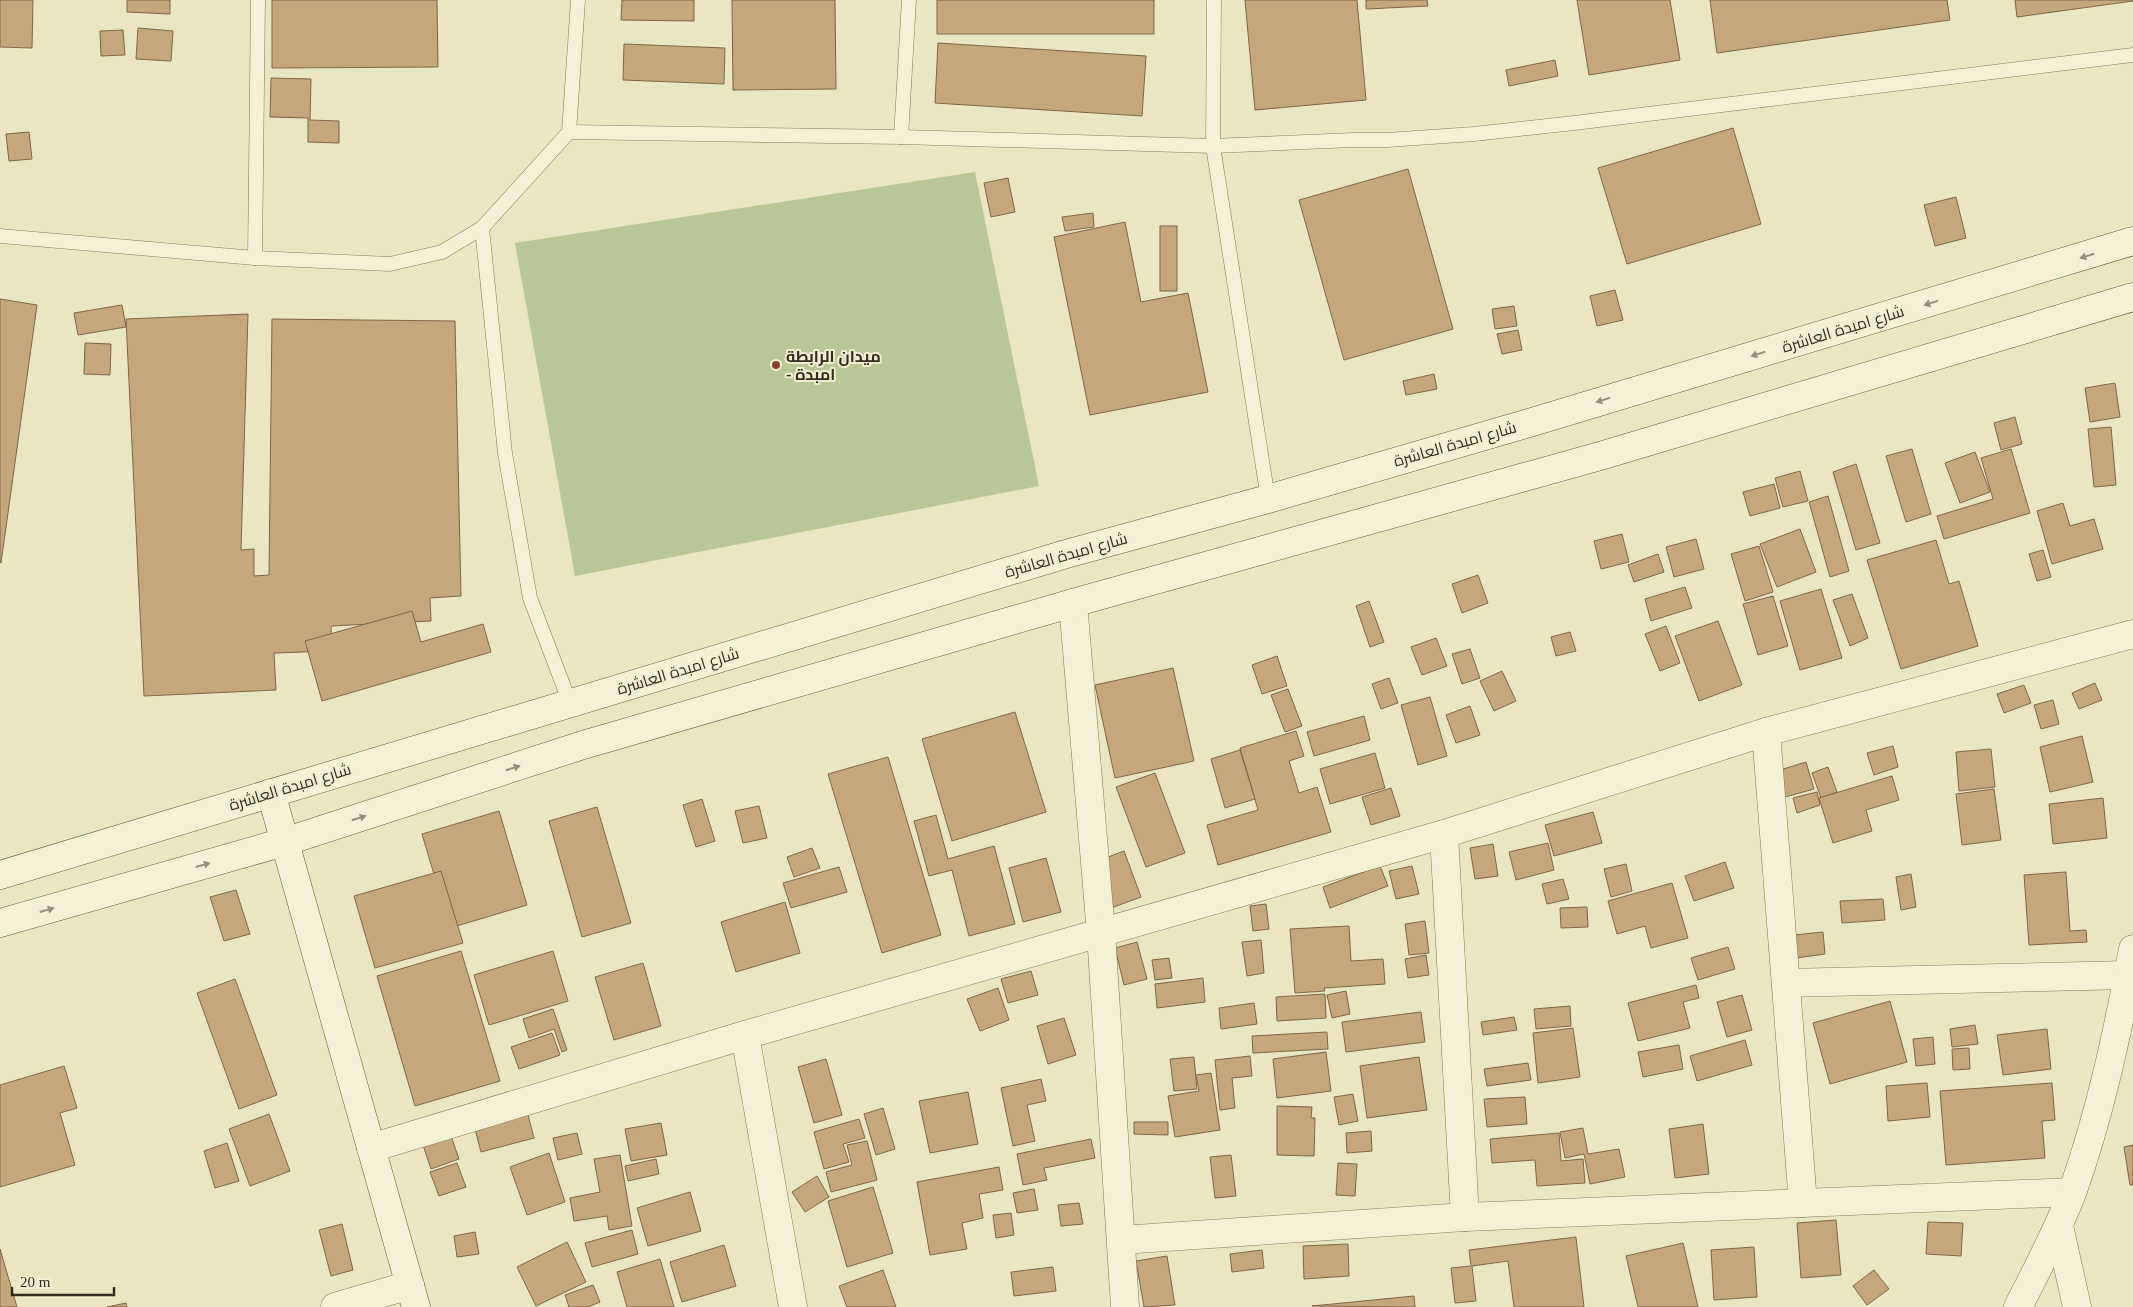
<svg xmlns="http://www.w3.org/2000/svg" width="2133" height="1307" viewBox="0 0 2133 1307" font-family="'Times New Roman',Cairo,serif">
<rect width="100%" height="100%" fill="#eae5c3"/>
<polygon fill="#b9c798" points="975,172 1039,486 575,576 515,243"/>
<g fill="#c5a77c" stroke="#7f6544">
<polygon points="0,0 33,0 32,48 0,47"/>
<polygon points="127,0 170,0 170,14 127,12"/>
<polygon points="272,0 437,0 438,67 272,68"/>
<polygon points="622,0 694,0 694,21 621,20"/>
<polygon points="732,0 835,0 836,89 733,90"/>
<rect x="937" y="0" width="217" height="34"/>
<polygon points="1245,0 1357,0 1366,100 1255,110"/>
<polygon points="1366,0 1427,0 1428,6 1366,9"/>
<polygon points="1577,0 1670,0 1680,60 1589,75"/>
<polygon points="1710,0 1947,0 1950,20 1717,53"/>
<polygon points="2015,0 2133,0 2133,1 2017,17"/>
<polygon points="138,28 173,31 171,61 136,59"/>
<polygon points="123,30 125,55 101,56 100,31"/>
<polygon points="938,43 1146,56 1142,116 935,103"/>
<polygon points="624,44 725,48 724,84 623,80"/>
<polygon points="1555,60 1558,76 1509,86 1506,70"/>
<polygon points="271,78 311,79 310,120 339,121 339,143 308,142 308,118 270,117"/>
<polygon points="1733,128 1761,224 1627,264 1598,168"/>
<polygon points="29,132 32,159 9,161 6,134"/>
<polygon points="1408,169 1453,329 1344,360 1299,200"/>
<polygon points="1008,178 1015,212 991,217 984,183"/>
<polygon points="1956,197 1966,238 1935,246 1924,205"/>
<polygon points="1093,213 1094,227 1065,231 1062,217"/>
<polygon points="1125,222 1141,302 1188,293 1208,392 1090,415 1054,237"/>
<rect x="1160" y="226" width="17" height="65"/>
<polygon points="1615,290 1623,320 1597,326 1590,296"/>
<polygon points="0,299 37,305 1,563 0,562"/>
<polygon points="122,305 126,327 78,335 74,313"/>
<polygon points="1514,306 1517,326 1495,329 1492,309"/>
<polygon points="248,314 241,550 254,549 254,576 269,575 272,319 455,321 461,596 430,598 431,621 331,626 332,651 274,653 276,690 144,696 126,319"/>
<polygon points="1518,330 1522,350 1502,354 1497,334"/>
<polygon points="85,343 111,344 110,375 84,374"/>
<polygon points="1434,374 1437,389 1406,395 1403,381"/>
<polygon points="2115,383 2120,417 2090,422 2085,388"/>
<polygon points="2015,417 2022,444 2001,450 1994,423"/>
<polygon points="2111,427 2116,485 2094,487 2088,429"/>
<polygon points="1912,449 1931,514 1906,522 1886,456"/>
<polygon points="2011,449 2030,513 1944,539 1937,516 1993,499 1981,458"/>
<polygon points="1975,452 1990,492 1960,503 1945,463"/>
<polygon points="1856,464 1880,543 1856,550 1833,472"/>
<polygon points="1800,471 1808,501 1783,507 1775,478"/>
<polygon points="1774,484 1780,508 1750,516 1743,492"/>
<polygon points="1828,496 1849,571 1830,577 1809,502"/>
<polygon points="2063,503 2070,526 2094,519 2103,549 2052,564 2037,511"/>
<polygon points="1800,529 1816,572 1777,587 1760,544"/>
<polygon points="1622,534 1629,562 1601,569 1594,541"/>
<polygon points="1696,539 1704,569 1674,577 1666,547"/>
<polygon points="1936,540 1949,584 1959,581 1978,646 1901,669 1867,560"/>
<polygon points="1759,546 1773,592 1745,601 1731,554"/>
<polygon points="2043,550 2051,577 2037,581 2029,554"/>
<polygon points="1658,554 1664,572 1634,582 1628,565"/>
<polygon points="1478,575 1488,603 1462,613 1452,584"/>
<polygon points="1685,587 1692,608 1651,621 1645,599"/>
<polygon points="1821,589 1842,658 1800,670 1780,601"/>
<polygon points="1852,594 1868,638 1850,646 1833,600"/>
<polygon points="1773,596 1788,646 1758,655 1743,604"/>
<polygon points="1369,601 1384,642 1370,647 1356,606"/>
<polygon points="412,611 421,642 483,624 491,652 322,701 305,641"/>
<polygon points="1718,621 1742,685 1699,701 1675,636"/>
<polygon points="1666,626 1680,663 1660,671 1645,634"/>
<polygon points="1570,632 1576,651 1556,656 1551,637"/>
<polygon points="1436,638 1447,666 1422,675 1411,647"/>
<polygon points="1470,649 1480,678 1462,684 1452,654"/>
<polygon points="1277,656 1287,686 1262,694 1252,665"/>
<polygon points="1173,668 1194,761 1115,778 1095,685"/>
<polygon points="1502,671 1516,701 1494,711 1480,681"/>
<polygon points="1389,678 1398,703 1381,709 1372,684"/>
<polygon points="2095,683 2102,700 2079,709 2072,693"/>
<polygon points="2024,685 2031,703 2004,713 1997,694"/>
<polygon points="1288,689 1302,726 1285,732 1271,695"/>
<polygon points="1430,697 1447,756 1418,765 1401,705"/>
<polygon points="2053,700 2059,724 2041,729 2034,705"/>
<polygon points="1470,706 1480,735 1456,743 1446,715"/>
<polygon points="1015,712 1046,812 952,841 922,739"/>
<polygon points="1364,716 1370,740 1314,756 1307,732"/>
<polygon points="1296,731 1304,756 1289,761 1299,793 1317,787 1331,832 1218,865 1207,825 1258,810 1240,748"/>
<polygon points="2082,736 2093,782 2050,792 2040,747"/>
<polygon points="1893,746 1898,767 1874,775 1867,753"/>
<polygon points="1991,749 1995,787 1959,791 1956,752"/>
<polygon points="1240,750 1255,799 1225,808 1211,759"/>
<polygon points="1375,753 1385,788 1330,804 1320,769"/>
<polygon points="888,757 941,935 882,953 828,774"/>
<polygon points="1806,762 1814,789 1785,797 1777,771"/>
<polygon points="1828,767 1837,792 1821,798 1812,773"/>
<polygon points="1155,773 1185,853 1146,867 1116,787"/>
<polygon points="1892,776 1899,800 1866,810 1872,831 1833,843 1819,798"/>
<polygon points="1391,788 1400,816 1371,825 1362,797"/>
<polygon points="1994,789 2001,840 1962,845 1956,794"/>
<polygon points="1817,792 1820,805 1797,813 1793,798"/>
<polygon points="2103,798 2107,838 2053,844 2049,804"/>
<polygon points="702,799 715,841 696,847 683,805"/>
<polygon points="759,806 767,838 743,843 735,811"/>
<polygon points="597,807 631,923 582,937 549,821"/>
<polygon points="499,811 527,905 450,928 422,834"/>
<polygon points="1593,812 1602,843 1554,856 1545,825"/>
<polygon points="936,815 948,859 994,846 1015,924 969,936 952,870 929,876 914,821"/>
<polygon points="1548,843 1554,870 1516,880 1509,852"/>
<polygon points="1493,844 1498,876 1475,879 1470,848"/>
<polygon points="812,848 820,868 794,877 787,857"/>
<polygon points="1124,851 1141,897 1111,908 1095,862"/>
<polygon points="1046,858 1061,912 1023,922 1009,868"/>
<polygon points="1725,862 1734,888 1694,901 1685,876"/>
<polygon points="1626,864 1632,891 1611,897 1604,869"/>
<polygon points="1380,866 1388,886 1330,908 1323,887"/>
<polygon points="1412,866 1419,894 1396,899 1389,871"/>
<polygon points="839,867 847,892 791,908 783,883"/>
<polygon points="441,871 463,943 375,968 354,896"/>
<polygon points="2066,872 2070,931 2086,930 2087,942 2029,945 2024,875"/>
<polygon points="1911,874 1916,907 1901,910 1896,877"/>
<polygon points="1563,879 1569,899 1547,904 1542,884"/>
<polygon points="1672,883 1688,938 1651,948 1645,926 1617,934 1608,901"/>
<polygon points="236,890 250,934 224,941 210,897"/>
<polygon points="1883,899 1885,920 1842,923 1840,901"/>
<polygon points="785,902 800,953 736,972 721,922"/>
<polygon points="1266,904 1269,929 1253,931 1250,906"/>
<polygon points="1587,907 1588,927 1561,928 1560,908"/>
<polygon points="1425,921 1429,953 1409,955 1405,924"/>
<polygon points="1349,926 1351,961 1383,959 1385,984 1324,988 1325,991 1295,993 1290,929"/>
<polygon points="1823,932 1825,954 1796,958 1794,935"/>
<polygon points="1261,940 1264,973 1247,976 1242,942"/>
<polygon points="1137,942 1147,979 1124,985 1115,948"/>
<polygon points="1728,947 1735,969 1698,980 1691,958"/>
<polygon points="461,951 500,1081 415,1106 377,976"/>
<polygon points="553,951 568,1001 489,1025 474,975"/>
<polygon points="1426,955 1429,975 1408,978 1405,959"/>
<polygon points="1169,958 1172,978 1155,980 1152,960"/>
<polygon points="643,963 661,1026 614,1040 595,977"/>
<polygon points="1031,971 1038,995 1008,1003 1001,979"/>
<polygon points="1203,978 1205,1002 1157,1008 1155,984"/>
<polygon points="235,979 277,1095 239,1109 197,993"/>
<polygon points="1696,985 1699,998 1683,1002 1690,1028 1638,1041 1628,1003"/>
<polygon points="998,988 1009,1020 980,1031 967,999"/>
<polygon points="1346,991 1350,1014 1332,1018 1327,995"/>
<polygon points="1325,994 1326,1018 1277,1021 1276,997"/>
<polygon points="1742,995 1752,1030 1727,1037 1717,1002"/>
<polygon points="1890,1001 1907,1062 1830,1084 1813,1023"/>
<polygon points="1254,1003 1257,1024 1221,1029 1219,1008"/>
<polygon points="1570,1006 1571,1026 1536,1029 1534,1009"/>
<polygon points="553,1009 567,1050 562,1052 554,1029 529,1038 523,1019"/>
<polygon points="1421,1012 1425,1042 1346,1052 1342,1022"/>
<polygon points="1514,1017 1517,1030 1483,1035 1481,1022"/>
<polygon points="1064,1018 1076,1055 1048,1064 1037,1026"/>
<polygon points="1975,1025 1978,1044 1952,1047 1950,1029"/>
<polygon points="1573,1028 1580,1077 1538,1083 1533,1033"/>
<polygon points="2047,1029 2051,1069 2003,1075 1997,1035"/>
<polygon points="1327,1032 1328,1049 1253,1053 1252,1036"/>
<polygon points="552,1033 560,1055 519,1069 511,1047"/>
<polygon points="1933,1037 1935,1064 1916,1066 1913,1039"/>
<polygon points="1745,1040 1752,1065 1697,1081 1690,1056"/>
<polygon points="1679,1045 1683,1069 1643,1077 1638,1052"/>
<polygon points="1969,1048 1970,1069 1953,1070 1952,1049"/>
<polygon points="1326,1052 1331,1091 1277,1098 1273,1059"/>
<polygon points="1250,1056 1252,1076 1232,1078 1235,1108 1220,1110 1215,1060"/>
<polygon points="1194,1057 1197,1089 1174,1091 1170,1059"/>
<polygon points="1419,1057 1427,1110 1367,1118 1360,1066"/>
<polygon points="826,1059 842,1115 814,1123 798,1067"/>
<polygon points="1528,1063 1531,1080 1487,1086 1484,1069"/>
<polygon points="64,1066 77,1108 60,1113 75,1165 0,1187 0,1085"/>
<polygon points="1211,1073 1220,1130 1175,1137 1168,1096 1199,1091 1196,1075"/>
<polygon points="1041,1079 1046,1101 1027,1105 1035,1141 1013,1146 1001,1088"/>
<polygon points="1927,1083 1930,1117 1888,1121 1886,1086"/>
<polygon points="2052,1083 2055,1120 2042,1121 2045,1158 1946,1165 1940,1091"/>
<polygon points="968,1092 978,1144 930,1153 919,1101"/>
<polygon points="1353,1094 1358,1121 1339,1125 1334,1097"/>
<polygon points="1525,1097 1527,1124 1487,1127 1484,1099"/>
<polygon points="1277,1106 1312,1107 1311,1118 1315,1118 1314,1156 1277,1155"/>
<polygon points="883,1108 895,1149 876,1155 864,1114"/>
<polygon points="269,1114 290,1171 250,1186 229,1129"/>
<polygon points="528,1115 534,1138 481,1152 475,1129"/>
<polygon points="859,1119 865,1138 843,1144 849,1162 824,1169 814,1132"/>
<polygon points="1134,1122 1168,1122 1168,1135 1134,1134"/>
<polygon points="661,1123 667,1155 631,1161 625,1129"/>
<polygon points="1703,1124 1709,1174 1675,1178 1669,1129"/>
<polygon points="1583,1128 1588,1154 1619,1149 1625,1177 1590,1184 1584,1154 1565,1158 1560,1132"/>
<polygon points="1371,1131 1372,1151 1347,1153 1346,1133"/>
<polygon points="577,1133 582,1154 558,1160 553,1138"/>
<polygon points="1559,1133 1561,1161 1583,1159 1585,1183 1537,1186 1535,1160 1492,1163 1490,1139"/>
<polygon points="451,1136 459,1159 431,1169 423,1145"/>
<polygon points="1091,1139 1095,1158 1044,1168 1047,1180 1023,1185 1017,1154"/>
<polygon points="867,1141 877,1180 831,1192 826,1172 852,1165 847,1145"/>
<polygon points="227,1143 239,1181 215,1188 204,1151"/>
<polygon points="2133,1145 2133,1185 2130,1185 2124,1147"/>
<polygon points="549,1153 565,1202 527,1215 510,1167"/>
<polygon points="620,1155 632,1226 609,1230 607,1216 574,1221 570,1198 600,1192 594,1159"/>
<polygon points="1231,1155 1236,1196 1215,1198 1210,1157"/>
<polygon points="656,1159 659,1174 628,1181 625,1166"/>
<polygon points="457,1163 466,1187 439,1196 430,1172"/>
<polygon points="1338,1163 1357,1164 1355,1196 1336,1195"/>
<polygon points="999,1167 1003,1190 979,1194 983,1218 962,1223 967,1249 930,1255 917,1182"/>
<polygon points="817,1176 829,1197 805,1212 792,1192"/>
<polygon points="873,1187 893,1253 847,1267 828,1201"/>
<polygon points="1034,1189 1038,1210 1017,1213 1013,1193"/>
<polygon points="690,1192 701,1231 648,1246 637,1208"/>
<polygon points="1079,1203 1083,1224 1061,1226 1058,1205"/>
<polygon points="1011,1213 1014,1235 996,1238 993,1215"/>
<polygon points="1836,1220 1841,1275 1801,1278 1797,1223"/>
<polygon points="1928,1222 1963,1223 1961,1256 1926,1254"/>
<polygon points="342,1224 353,1270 331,1276 319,1230"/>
<polygon points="632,1230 638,1254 592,1267 585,1243"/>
<polygon points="475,1232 479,1254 457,1257 454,1236"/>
<polygon points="1576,1237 1584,1307 1514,1307 1508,1261 1472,1266 1476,1301 1455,1303 1451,1268 1471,1266 1469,1250"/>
<polygon points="567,1242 586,1282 536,1306 517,1267"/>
<polygon points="1683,1243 1698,1307 1638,1307 1626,1256"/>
<polygon points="1348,1244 1349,1276 1304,1279 1303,1246"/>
<polygon points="724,1245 736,1286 682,1302 670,1262"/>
<polygon points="1754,1247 1757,1297 1714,1300 1711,1250"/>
<polygon points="0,1249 17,1307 0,1307"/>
<polygon points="1262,1250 1264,1268 1232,1272 1230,1254"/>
<polygon points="1167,1256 1175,1305 1144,1307 1136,1261"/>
<polygon points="660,1259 674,1307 627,1307 617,1272"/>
<polygon points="1053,1267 1056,1291 1014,1296 1011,1272"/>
<polygon points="883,1270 896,1307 847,1307 839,1286"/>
<polygon points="1874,1270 1889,1289 1867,1305 1853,1286"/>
<polygon points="593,1285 600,1302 588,1307 569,1307 565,1295"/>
<polygon points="1414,1296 1415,1307 1312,1306"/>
<polygon points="126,1303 127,1307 107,1307"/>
</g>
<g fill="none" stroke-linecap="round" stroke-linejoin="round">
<g stroke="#82775c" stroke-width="15">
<g id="lane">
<polyline points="1214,0 1213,146 1268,499"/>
<polyline points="569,132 901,137 1213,146 1353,140 1387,140 1474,134 1574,123 2133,55"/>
<polyline points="901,137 909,0"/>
<polyline points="482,228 505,453 530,598 570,703"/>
<polyline points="0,236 255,258 390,264 442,252 482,228 569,132 578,0"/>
<polyline points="255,258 258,0"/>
</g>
</g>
<g stroke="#82775c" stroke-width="29">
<g id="street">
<polyline points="1073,603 1101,933 1125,1307"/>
<polyline points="1766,732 1803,1203"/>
<polyline points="1444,834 1465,1217"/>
<polyline points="1786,983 2128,975"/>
<polyline points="745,1035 793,1307"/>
<polyline points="371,1148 745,1035 1444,834 1766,732 2133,634"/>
<polyline points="2059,1226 2077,1307"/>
<polyline points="1121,1240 1465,1217 2072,1192"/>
<polyline points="335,1307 410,1285"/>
<path d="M2018,1307c19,-37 39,-75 54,-114 28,-78 46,-162 61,-244"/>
</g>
</g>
<g stroke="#64583f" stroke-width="29">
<g id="secondary">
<polyline points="271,793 416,1307"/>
<polyline points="0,875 1066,554 1268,499 1529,423 2133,241"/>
<polyline points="0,923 284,842 583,745 1073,603 1600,456 2133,297"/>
</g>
</g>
<use href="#lane" stroke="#f5f1d6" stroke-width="14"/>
<use href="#street" stroke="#f5f1d6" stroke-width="28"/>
<use href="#secondary" stroke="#f5f1d6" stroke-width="28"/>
</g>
<defs><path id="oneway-solid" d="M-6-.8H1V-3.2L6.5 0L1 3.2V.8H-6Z" transform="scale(1.25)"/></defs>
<g fill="#948e7a">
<use href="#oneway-solid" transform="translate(2087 256) rotate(163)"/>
<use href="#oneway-solid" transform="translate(1931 303) rotate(163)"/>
<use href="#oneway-solid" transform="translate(1758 354) rotate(163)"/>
<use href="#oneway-solid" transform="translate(1603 400) rotate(163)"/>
<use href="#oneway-solid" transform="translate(513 768) rotate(-18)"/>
<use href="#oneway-solid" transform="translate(359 818) rotate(-18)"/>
<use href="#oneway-solid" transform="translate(203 865) rotate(-16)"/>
<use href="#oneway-solid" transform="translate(47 910) rotate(-16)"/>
</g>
<circle fill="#8c4031" stroke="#f2eed2" stroke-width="2" cx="776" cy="365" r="5"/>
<g text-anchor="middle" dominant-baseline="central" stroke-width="4" stroke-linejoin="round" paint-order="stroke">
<g font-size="16" fill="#342c1e" stroke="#f2eed2">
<text transform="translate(1843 329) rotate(-17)">شارع امبدة العاشرة</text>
<text transform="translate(1455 444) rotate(-16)">شارع امبدة العاشرة</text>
<text transform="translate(1066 555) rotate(-16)">شارع امبدة العاشرة</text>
<text transform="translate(678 671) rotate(-17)">شارع امبدة العاشرة</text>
<text transform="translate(290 787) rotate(-17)">شارع امبدة العاشرة</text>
</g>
<g font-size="16" font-weight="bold" fill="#342c1e" stroke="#f2eed2" text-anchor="start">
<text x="786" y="356">ميدان الرابطة<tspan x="786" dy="18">- امبدة</tspan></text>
</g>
</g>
<path d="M12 1287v8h102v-8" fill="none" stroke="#342c1e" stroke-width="2.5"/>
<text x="20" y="1287" font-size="15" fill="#342c1e" stroke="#f2eed2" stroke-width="4" paint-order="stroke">20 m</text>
</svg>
